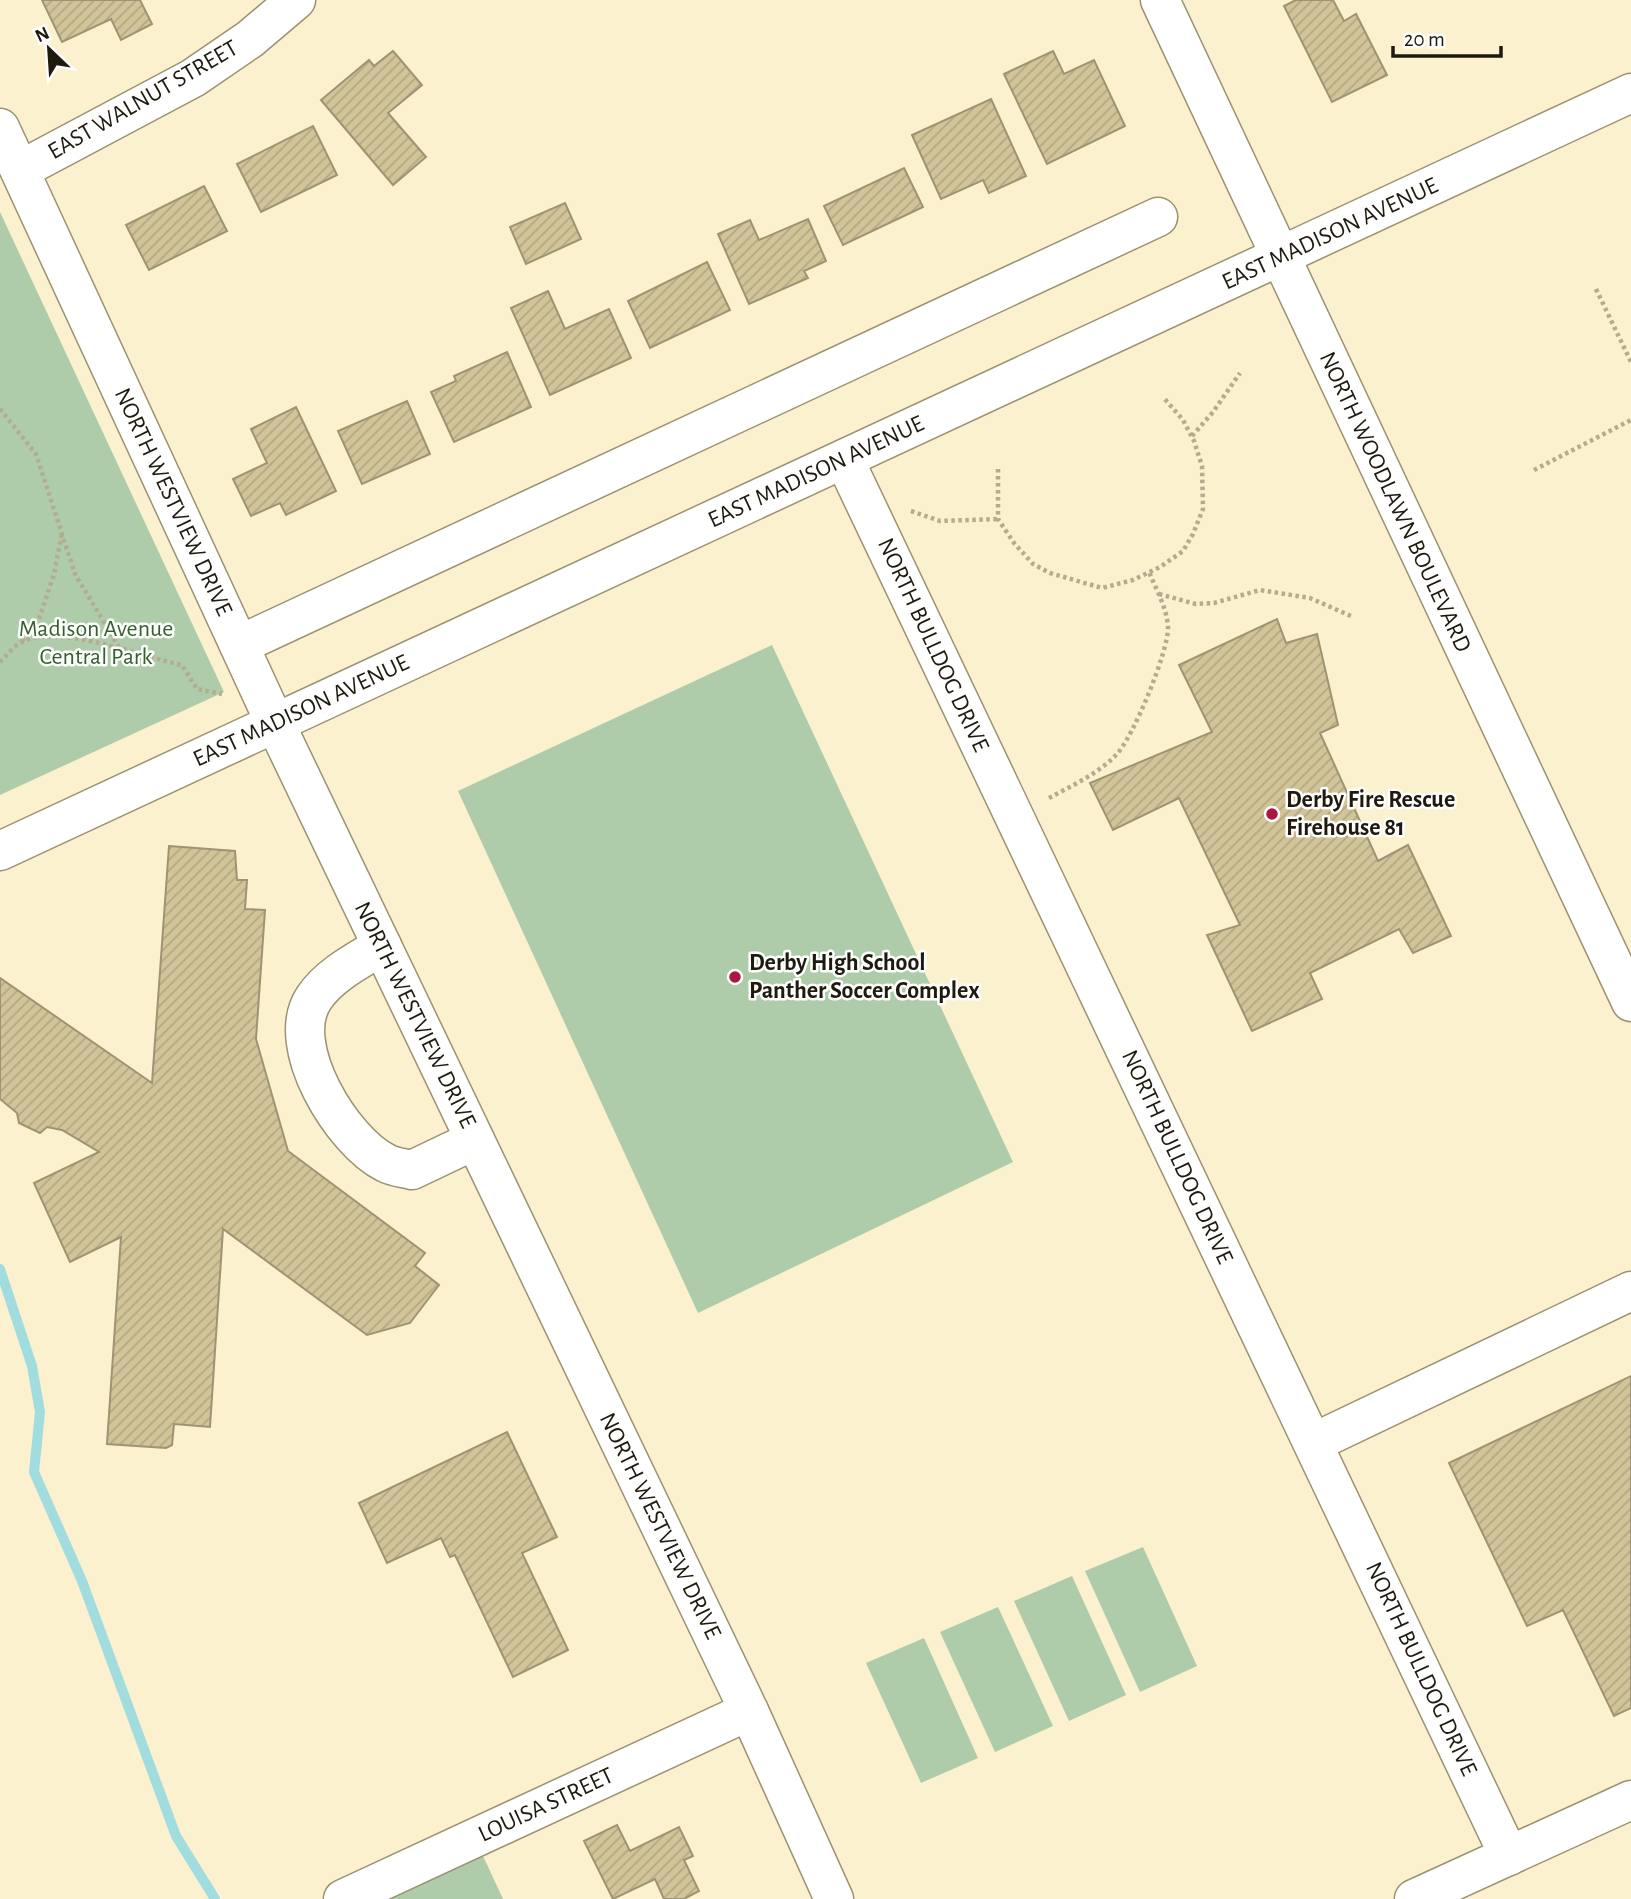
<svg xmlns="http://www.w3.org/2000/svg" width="1631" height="1899" viewBox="0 0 1631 1899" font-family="'Alegreya Sans',sans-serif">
<defs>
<pattern id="building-hatch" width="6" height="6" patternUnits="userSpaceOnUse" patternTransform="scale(1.75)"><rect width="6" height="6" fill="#d1c498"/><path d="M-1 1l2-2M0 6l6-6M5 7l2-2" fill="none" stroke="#b3a882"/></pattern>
</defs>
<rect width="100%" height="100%" fill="#fbf1ce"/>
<g fill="#aecca9">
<polygon points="0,212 224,692 0,795"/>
<polygon points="772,645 1013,1162 698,1313 458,791"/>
<polygon points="1143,1547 1197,1666 1140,1692 1085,1571"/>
<polygon points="1072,1576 1126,1695 1069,1721 1014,1601"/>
<polygon points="998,1607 1053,1726 995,1752 940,1632"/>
<polygon points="924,1638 978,1758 921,1783 866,1663"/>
<polygon points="483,1856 503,1899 391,1899"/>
</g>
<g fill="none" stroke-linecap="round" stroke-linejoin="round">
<polyline stroke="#a1dcdf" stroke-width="10" points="0,1269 32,1366 40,1412 34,1472 82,1581 176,1836 215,1899"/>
</g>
<g fill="url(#building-hatch)" stroke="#9e9474" stroke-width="2">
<polygon points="42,0 140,0 152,24 121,40 111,19 62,42"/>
<polygon points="1296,0 1333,0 1344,21 1356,14 1387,75 1332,102 1284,6"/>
<polygon points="393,51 422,85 388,113 426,157 393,185 321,100 369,60 374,66"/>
<polygon points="1053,51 1064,74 1094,60 1125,126 1047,164 1004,74"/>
<polygon points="991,99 1026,176 989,193 983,180 941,199 912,135"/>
<polygon points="313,126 337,175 261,212 237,164"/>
<polygon points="904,168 923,207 843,245 824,206"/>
<polygon points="204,186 227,231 149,270 126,225"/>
<polygon points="565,203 581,239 526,264 510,227"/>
<polygon points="808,219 826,261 804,271 808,278 749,304 718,234 750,220 759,240"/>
<polygon points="707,262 730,310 650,348 628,301"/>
<polygon points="548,291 565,329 609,309 631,358 550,395 511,308"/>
<polygon points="507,352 531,407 454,442 431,392 456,381 454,376"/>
<polygon points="407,401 430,454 362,484 338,431"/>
<polygon points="296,407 336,491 286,515 280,503 251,516 233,479 267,463 251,429"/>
<polygon points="1277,619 1286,643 1317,634 1338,725 1320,733 1378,861 1408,845 1451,936 1413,953 1399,929 1310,973 1322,999 1252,1031 1207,935 1240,925 1179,798 1113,830 1090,783 1212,732 1179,665"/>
<polygon points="169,846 235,851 237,880 247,880 245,909 265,910 256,1039 288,1151 425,1253 415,1266 439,1285 410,1323 367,1335 223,1229 210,1427 174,1424 172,1445 166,1448 107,1444 121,1237 70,1262 34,1183 99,1152 62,1130 47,1127 40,1133 19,1123 17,1113 0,1099 0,978 152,1083"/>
<polygon points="1631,1376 1631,1708 1614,1716 1563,1610 1527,1626 1449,1463"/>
<polygon points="507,1432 557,1537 522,1553 568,1650 513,1677 455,1555 450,1557 441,1538 387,1563 359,1503"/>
<polygon points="617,1825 630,1851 679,1827 693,1856 684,1860 699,1891 684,1899 664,1899 655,1879 613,1899 584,1841"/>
</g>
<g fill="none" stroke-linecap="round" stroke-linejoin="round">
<g stroke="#9b9271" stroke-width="41">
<g id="minor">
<polyline points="1160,0 1631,1002"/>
<polyline points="0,128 275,723 749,1711 834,1899"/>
<polyline points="20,170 193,78 250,39 296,0"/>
<polyline points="844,459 1509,1856"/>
<polyline points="239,645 1158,217"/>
<path d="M382,946c-23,14 -53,29 -68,52 -32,47 29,144 72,165 7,4 18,5 26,7l63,-30"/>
<polyline points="1313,1443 1631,1291"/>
<polyline points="343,1899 749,1711"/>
<polyline points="1414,1899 1631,1800"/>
</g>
</g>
<g stroke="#9b9271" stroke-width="41">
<polyline id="major" points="0,851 1631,93"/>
</g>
<g stroke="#b4ac91" stroke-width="4.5" stroke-dasharray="3.5 3.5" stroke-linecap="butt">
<polyline points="1596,289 1631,362"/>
<polyline points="0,409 36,454 75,574 120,649"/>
<polyline points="1192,436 1213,412 1240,373"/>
<polyline points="998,469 998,519 1014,543 1033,564 1050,573 1102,588 1133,580 1160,567 1183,551 1193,534 1203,509 1202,466 1194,441 1183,420 1163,397"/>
<polyline points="1534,470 1631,420"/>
<polyline points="911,511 940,521 998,519"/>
<polyline points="1159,594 1196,604 1214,603 1260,590 1310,598 1351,616"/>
<polyline points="22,641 39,619 54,574 62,533"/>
<path d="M0,662c6,-6 13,-15 20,-19 37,-21 122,14 162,22l15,24 25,5"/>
<path d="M1049,798c22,-12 49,-24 67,-43 17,-17 53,-105 52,-128 -1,-19 -12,-38 -19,-55"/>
</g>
<use href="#minor" stroke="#fff" stroke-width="38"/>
<use href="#major" stroke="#fff" stroke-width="38"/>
</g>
<g fill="#ac1741" stroke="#fefefe" stroke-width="2.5">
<circle cx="1272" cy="814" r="7"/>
<circle cx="735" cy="977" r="7"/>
</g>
<g text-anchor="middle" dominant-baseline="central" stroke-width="5" stroke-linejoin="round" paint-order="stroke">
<g font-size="24" fill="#1e1a0e" stroke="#fefefe">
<text transform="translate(143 100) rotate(-30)">EAST WALNUT STREET</text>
<text transform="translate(1330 234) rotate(-25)">EAST MADISON AVENUE</text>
<text transform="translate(816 472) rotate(-25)">EAST MADISON AVENUE</text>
<text transform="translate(173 502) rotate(65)">NORTH WESTVIEW DRIVE</text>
<text transform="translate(1395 502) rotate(65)">NORTH WOODLAWN BOULEVARD</text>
<text transform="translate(933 645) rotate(65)">NORTH BULLDOG DRIVE</text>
<text transform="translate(301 711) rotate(-25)">EAST MADISON AVENUE</text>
<text transform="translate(415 1015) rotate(64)">NORTH WESTVIEW DRIVE</text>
<text transform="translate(1177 1157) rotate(65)">NORTH BULLDOG DRIVE</text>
<text transform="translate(660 1526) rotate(64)">NORTH WESTVIEW DRIVE</text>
<text transform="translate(1421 1669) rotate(65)">NORTH BULLDOG DRIVE</text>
<text transform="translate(546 1805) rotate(-25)">LOUISA STREET</text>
</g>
<g font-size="24" fill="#345f2e" stroke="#fefefe">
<text x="96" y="629">Madison Avenue<tspan x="96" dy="28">Central Park</tspan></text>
</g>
<g font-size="24" font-weight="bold" fill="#1e1a0e" stroke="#fefefe" text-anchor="start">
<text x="1286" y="800">Derby Fire Rescue<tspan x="1286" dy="28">Firehouse 81</tspan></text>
<text x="749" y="963">Derby High School<tspan x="749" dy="28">Panther Soccer Complex</tspan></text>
</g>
</g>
<g transform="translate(49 49) rotate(335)" stroke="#fefefe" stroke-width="5" paint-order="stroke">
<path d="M0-5L12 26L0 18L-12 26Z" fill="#1e1a0e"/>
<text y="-10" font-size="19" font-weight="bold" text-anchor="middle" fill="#1e1a0e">N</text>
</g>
<path d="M1393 46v10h108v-10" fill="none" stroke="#1e1a0e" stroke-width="3.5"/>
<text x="1404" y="46" font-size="21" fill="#1e1a0e" stroke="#fefefe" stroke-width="5" paint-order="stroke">20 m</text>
</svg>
